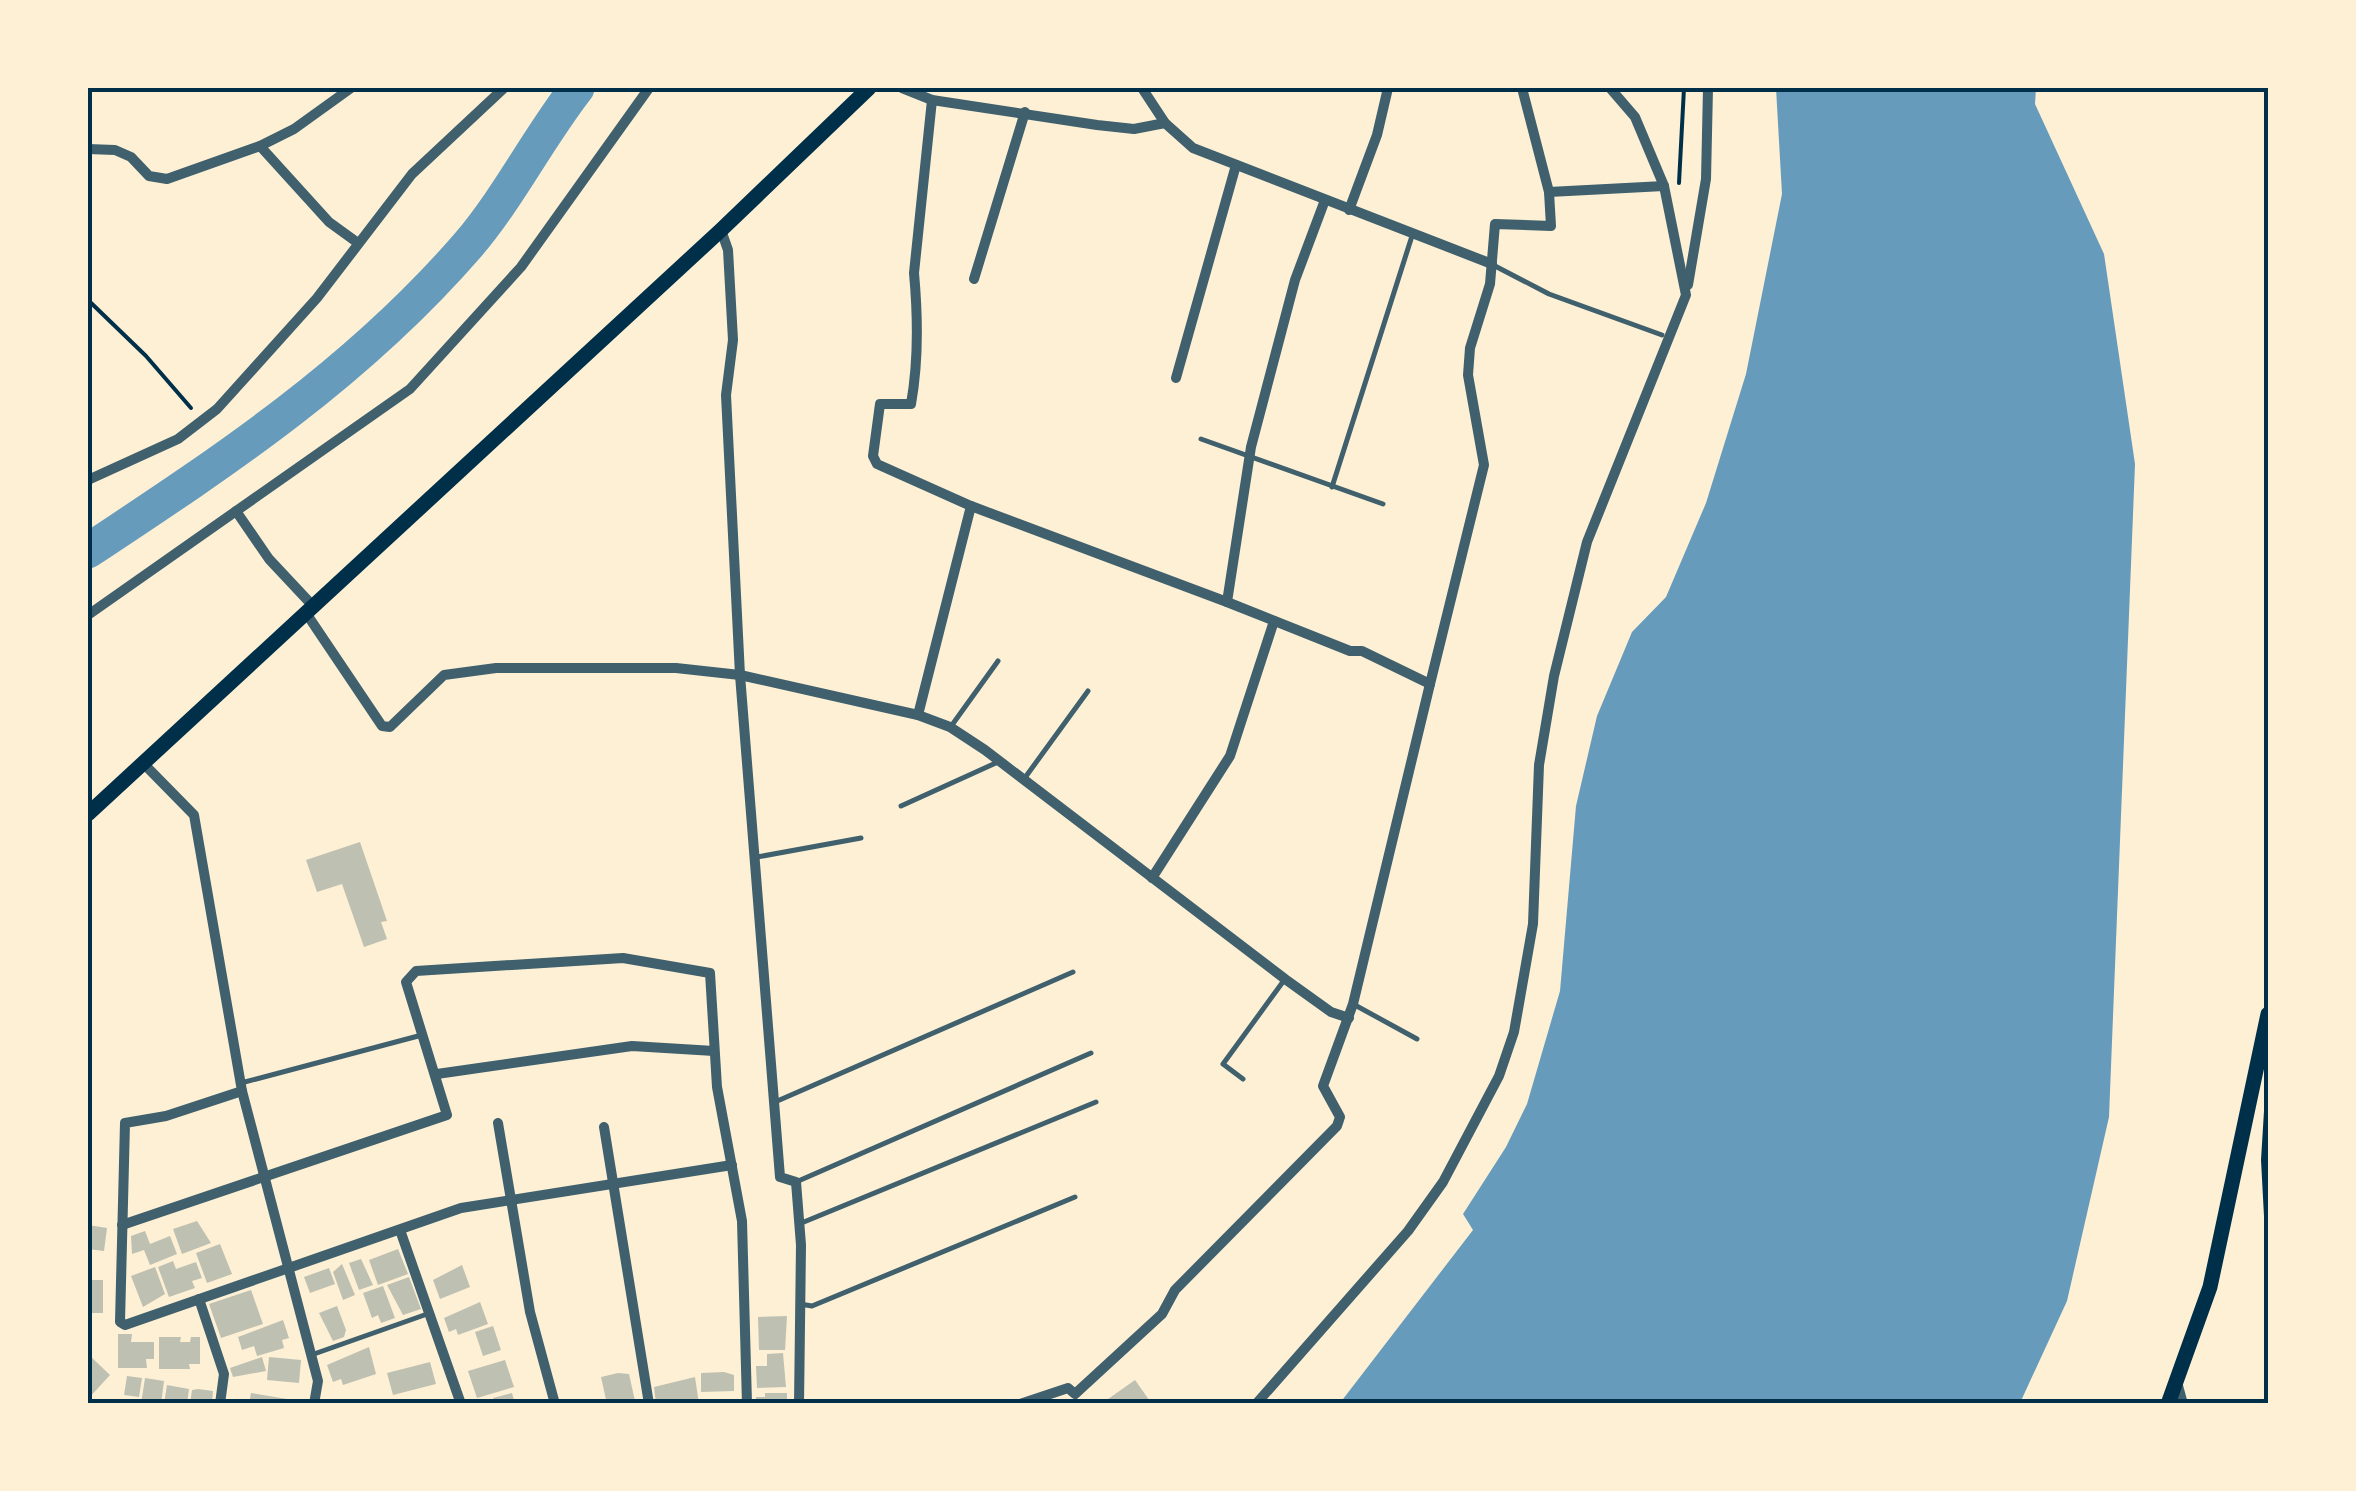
<svg xmlns="http://www.w3.org/2000/svg" width="2356" height="1491" viewBox="0 0 2356 1491" font-family="'Fira Sans',sans-serif">
<rect width="100%" height="100%" fill="#fdf0d5"/>
<polygon fill="#669bbc" points="1776,88 2036,88 2035,104 2104,254 2135,464 2109,1117 2067,1301 2020,1403 1340,1403 1473,1230 1463,1214 1506,1147 1527,1104 1560,991 1576,806 1597,716 1632,632 1666,597 1706,503 1746,374 1782,194"/>
<g fill="none" stroke-linecap="round" stroke-linejoin="round">
<path stroke="#669bbc" stroke-width="35" d="M88,551c139,-92 269,-178 380,-306 41,-48 70,-107 109,-157"/>
</g>
<g fill="#bec0b2">
<polygon points="360,842 387,921 381,922 387,939 364,947 342,884 317,892 306,860"/>
<polygon points="197,1221 211,1243 182,1254 173,1229"/>
<polygon points="88,1225 107,1228 104,1251 88,1249"/>
<polygon points="145,1231 150,1244 170,1236 177,1254 150,1265 144,1250 132,1254 131,1236"/>
<polygon points="220,1244 232,1274 207,1283 196,1253"/>
<polygon points="398,1249 408,1274 378,1285 369,1260"/>
<polygon points="361,1259 373,1285 359,1290 349,1263"/>
<polygon points="173,1261 176,1269 196,1262 202,1278 192,1281 195,1288 169,1297 158,1267"/>
<polygon points="342,1264 355,1295 343,1300 333,1272"/>
<polygon points="462,1265 470,1287 440,1299 433,1280"/>
<polygon points="155,1267 165,1294 143,1307 131,1276"/>
<polygon points="329,1268 335,1284 310,1293 304,1277"/>
<polygon points="409,1277 421,1309 403,1315 387,1285"/>
<rect x="88" y="1280" width="15" height="33"/>
<polygon points="383,1286 395,1318 381,1323 378,1315 372,1318 363,1293"/>
<polygon points="251,1290 263,1324 221,1338 209,1304"/>
<polygon points="480,1302 488,1324 458,1335 456,1329 449,1332 444,1318"/>
<polygon points="337,1306 346,1330 344,1337 333,1341 319,1313"/>
<polygon points="787,1316 785,1350 759,1350 758,1317"/>
<polygon points="283,1320 289,1338 282,1340 284,1348 257,1356 254,1346 242,1350 238,1337"/>
<polygon points="493,1326 501,1350 483,1356 475,1332"/>
<polygon points="118,1334 132,1334 131,1342 154,1342 154,1359 146,1359 147,1368 118,1368"/>
<polygon points="159,1337 181,1337 180,1342 190,1342 191,1337 200,1337 200,1364 189,1364 190,1369 159,1369"/>
<polygon points="369,1347 376,1374 343,1385 341,1379 333,1382 327,1365"/>
<polygon points="783,1353 786,1387 757,1388 756,1366 767,1366 767,1354"/>
<polygon points="88,1354 110,1375 88,1399"/>
<polygon points="262,1357 266,1371 233,1377 230,1368"/>
<polygon points="269,1357 301,1360 299,1383 267,1380"/>
<polygon points="505,1360 514,1387 477,1398 468,1371"/>
<polygon points="430,1362 436,1384 393,1395 387,1373"/>
<polygon points="724,1372 734,1375 734,1391 701,1392 701,1373"/>
<polygon points="618,1373 629,1374 635,1401 607,1404 601,1377"/>
<polygon points="127,1376 142,1378 139,1397 124,1395"/>
<polygon points="695,1377 699,1404 656,1404 654,1387"/>
<polygon points="145,1378 164,1381 161,1404 141,1404"/>
<polygon points="1135,1380 1152,1404 1101,1404"/>
<polygon points="167,1385 189,1389 187,1404 164,1404"/>
<polygon points="198,1389 213,1391 212,1404 190,1404 192,1390"/>
<polygon points="251,1393 299,1401 299,1404 249,1404"/>
<polygon points="512,1393 515,1404 495,1404 493,1398"/>
<polygon points="765,1393 787,1393 787,1404 756,1404 756,1397 765,1397"/>
</g>
<g fill="none" stroke-linecap="round" stroke-linejoin="round">
<g stroke="#003049" stroke-width="4">
<polyline points="1679,183 1684,88"/>
<polyline points="88,300 146,356 191,408"/>
<polyline points="2266,1111 2263,1160 2268,1254"/>
</g>
<g stroke="#3f606c" stroke-width="5">
<polyline points="1495,266 1549,294 1662,335"/>
<polyline points="1201,439 1383,504"/>
<polyline points="1332,487 1412,236"/>
<polyline points="952,725 998,661"/>
<polyline points="1024,779 1088,691"/>
<polyline points="901,806 998,762"/>
<polyline points="757,857 861,838"/>
<polyline points="1353,1004 1417,1039"/>
<polyline points="1243,1079 1223,1064 1285,979"/>
<polyline points="241,1083 422,1035"/>
<polyline points="775,1102 1073,972"/>
<polyline points="796,1182 1091,1053"/>
<polyline points="799,1224 1096,1102"/>
<polyline points="800,1304 812,1306 1075,1197"/>
<polyline points="314,1354 430,1313"/>
</g>
<g stroke="#3f606c" stroke-width="10">
<polyline points="902,88 932,100 1097,125 1134,129 1165,123"/>
<polyline points="1142,88 1165,123 1193,148 1492,264"/>
<polyline points="260,146 294,129 351,88"/>
<polyline points="88,149 115,150 131,157 149,176 167,179 260,146 329,222 358,243"/>
<polyline points="1549,192 1664,186"/>
<polyline points="1349,210 1377,135 1388,88"/>
<polyline points="721,230 728,250 733,340 726,395 740,675 780,1177 796,1182 801,1245 799,1404"/>
<polyline points="974,279 1025,112"/>
<polyline points="1688,285 1706,179 1708,88"/>
<polyline points="1176,378 1236,165"/>
<polyline points="88,480 178,439 217,409 317,298 412,174 504,88"/>
<polyline points="971,506 1227,602"/>
<polyline points="236,511 269,559 313,606"/>
<path d="M306,613l76,113 8,1 54,-52 52,-7h180l64,7 178,40 53,-209 -94,-42 -4,-8 7,-52h31c8,-44 7,-87 3,-131l18,-173"/>
<polyline points="88,615 410,389 521,267 649,88"/>
<polyline points="1430,684 1484,465 1468,375 1470,348 1490,284 1495,224 1551,226 1549,192 1522,88"/>
<polyline points="918,715 950,727 985,750 1285,979 1331,1012 1349,1018"/>
<polyline points="143,763 194,815 242,1091 166,1116 125,1123 120,1322 125,1325 461,1208 732,1165"/>
<polyline points="1152,878 1230,756 1274,621"/>
<polyline points="437,1074 632,1046 714,1051"/>
<polyline points="242,1091 318,1381 314,1404"/>
<polyline points="498,1123 530,1312 555,1404"/>
<polyline points="604,1127 649,1404"/>
<polyline points="122,1225 447,1115 406,982 416,971 623,958 710,973 717,1087 742,1221 747,1404"/>
<polyline points="400,1230 461,1404"/>
<polyline points="199,1299 224,1374 220,1404"/>
<polyline points="2177,1382 2183,1404"/>
<polyline points="1020,1404 1068,1388 1075,1394 1162,1314 1175,1290 1337,1126 1340,1117 1323,1086 1353,1004 1430,684 1362,651 1350,651 1227,602 1251,447 1295,280 1325,200"/>
<polyline points="1256,1404 1408,1231 1443,1182 1499,1076 1514,1032 1533,924 1539,765 1554,676 1587,542 1686,295 1664,186 1635,117 1610,88"/>
</g>
<g stroke="#003049" stroke-width="15">
<polyline points="88,814 721,230 869,88"/>
<polyline points="2168,1404 2210,1287 2268,1014"/>
</g>
</g>
<rect width="2356" height="1491" fill="none" stroke="#fdf0d5" stroke-width="180"/>
<rect x="90" y="90" width="2176" height="1311" fill="none" stroke="#003049" stroke-width="4"/>
</svg>
